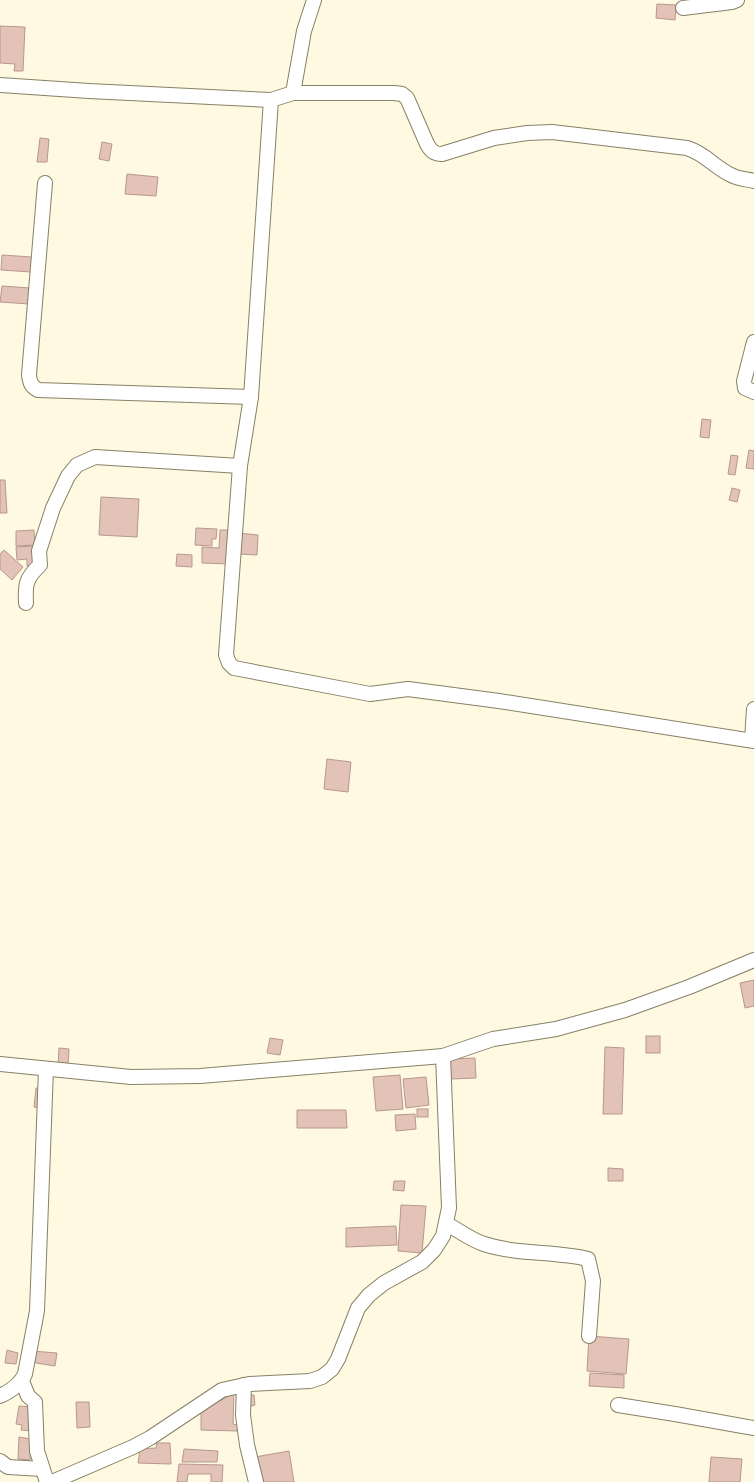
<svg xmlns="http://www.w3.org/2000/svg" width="754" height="1482" viewBox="0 0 754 1482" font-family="Karla,sans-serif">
<rect width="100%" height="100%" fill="#fef9e0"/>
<g fill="#e3c2b7" stroke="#b7988e">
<polygon points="657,4 676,5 675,20 656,18"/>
<polygon points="0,26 25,27 23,71 14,71 15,64 0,63"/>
<polygon points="40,138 49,139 47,162 37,162"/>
<polygon points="102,142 112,144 109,161 99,159"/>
<polygon points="127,174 158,177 156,196 125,194"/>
<polygon points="2,255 32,257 31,272 1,270"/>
<polygon points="2,286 30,288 29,304 0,302"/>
<polygon points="702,419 711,420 709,438 700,437"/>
<polygon points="749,450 754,451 754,469 746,468"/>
<polygon points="731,455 738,456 735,475 728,474"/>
<polygon points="0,480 5,480 7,513 0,513"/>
<polygon points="732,488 740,490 737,502 729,500"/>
<polygon points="101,497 139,499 137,537 99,535"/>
<polygon points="196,528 217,529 216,539 212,539 212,546 195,545"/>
<polygon points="34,530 35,545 16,546 16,531"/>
<polygon points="220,530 230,530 229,564 202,563 202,547 219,548"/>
<polygon points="238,533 258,535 257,555 237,554"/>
<polygon points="36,546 37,565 27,566 27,559 17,560 16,547"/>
<polygon points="4,550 23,567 12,580 0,569 0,554"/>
<polygon points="177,554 192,555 192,567 176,566"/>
<polygon points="327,759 351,762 348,792 324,789"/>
<polygon points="754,980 754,1006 745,1008 740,983"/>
<rect x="646" y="1036" width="14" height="17"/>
<polygon points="270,1038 283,1040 280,1055 267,1053"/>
<polygon points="605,1047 624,1048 622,1114 603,1114"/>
<polygon points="59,1048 69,1049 68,1067 58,1067"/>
<polygon points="475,1058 476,1078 451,1079 450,1059"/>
<polygon points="400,1075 403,1109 376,1111 373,1077"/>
<polygon points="426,1077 429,1105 406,1108 403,1079"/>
<polygon points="36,1088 41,1088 39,1108 34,1107"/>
<rect x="417" y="1109" width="11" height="8"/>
<polygon points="297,1110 346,1110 347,1128 297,1128"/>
<polygon points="415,1114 416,1129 396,1131 395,1115"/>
<polygon points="608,1168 623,1169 623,1181 608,1181"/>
<polygon points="394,1181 405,1181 404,1191 393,1190"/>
<polygon points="401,1205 426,1206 422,1253 398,1251"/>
<polygon points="396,1226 397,1245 346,1247 346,1228"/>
<polygon points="589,1336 629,1339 626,1374 587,1371"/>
<polygon points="7,1350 18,1353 16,1364 5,1363"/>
<polygon points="32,1351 57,1353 55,1366 30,1362"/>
<polygon points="590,1373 624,1375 624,1388 589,1386"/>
<polygon points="234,1393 233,1424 238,1425 237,1431 201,1430 201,1411"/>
<polygon points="247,1395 254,1395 255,1405 248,1407"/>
<polygon points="76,1402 89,1402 90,1427 77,1428"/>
<polygon points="19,1406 32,1407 33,1431 21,1430 22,1425 16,1424"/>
<polygon points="19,1437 31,1439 30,1460 18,1459"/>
<polygon points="157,1443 170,1443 171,1464 138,1463 140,1449 156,1448"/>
<polygon points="184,1449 218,1451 217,1462 182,1462"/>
<polygon points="289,1451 294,1482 261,1482 255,1457"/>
<polygon points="711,1457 742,1459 740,1482 709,1482"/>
<polygon points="179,1464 223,1465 222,1482 211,1482 211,1474 188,1474 187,1482 177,1482"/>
</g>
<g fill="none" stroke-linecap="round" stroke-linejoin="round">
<g stroke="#878065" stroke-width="16">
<g id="minor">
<polyline points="683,8 732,2 737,0"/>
<polyline points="0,85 89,91 271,100 251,397 240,466 226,655 229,663 234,668 370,694 408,689 499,701 754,741"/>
<polyline points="293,93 304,31 314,0"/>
<path d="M271,100l22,-7h101l8,1 5,4 20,46c4,7 7,10 15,10l52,-16 33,-5 25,-1 135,16c19,6 27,19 44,27 7,4 15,4 23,6"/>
<path d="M45,183l-16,192c1,8 2,11 9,15l213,7"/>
<polyline points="754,342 744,381 745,388 754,392"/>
<path d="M26,603c-1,-19 0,-25 14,-38l-1,-14 14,-43 15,-32 9,-11 18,-8 145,9"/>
<polyline points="752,740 754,709"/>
<polyline points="0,1064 131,1077 200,1076 443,1056 493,1039 556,1029 625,1010 689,987 754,960"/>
<path d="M447,1224c11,6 24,16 37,20 34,11 70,7 104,15l5,22 -4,55"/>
<polyline points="22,1381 28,1396 35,1402 37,1451 47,1482"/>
<polyline points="244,1385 243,1415 247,1445 256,1482"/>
<path d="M0,1396c11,-5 20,-11 25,-22l12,-63 9,-242"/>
<polyline points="618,1405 675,1414 754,1428"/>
<polyline points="0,1461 8,1467 42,1469"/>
<polyline points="52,1482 133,1447 150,1438 222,1390 249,1384 310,1381 322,1377 332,1369 338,1359 358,1308 369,1295 384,1283 422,1262 434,1250 443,1236 449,1208 443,1056"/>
</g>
</g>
<use href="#minor" stroke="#fff" stroke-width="14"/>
</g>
</svg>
